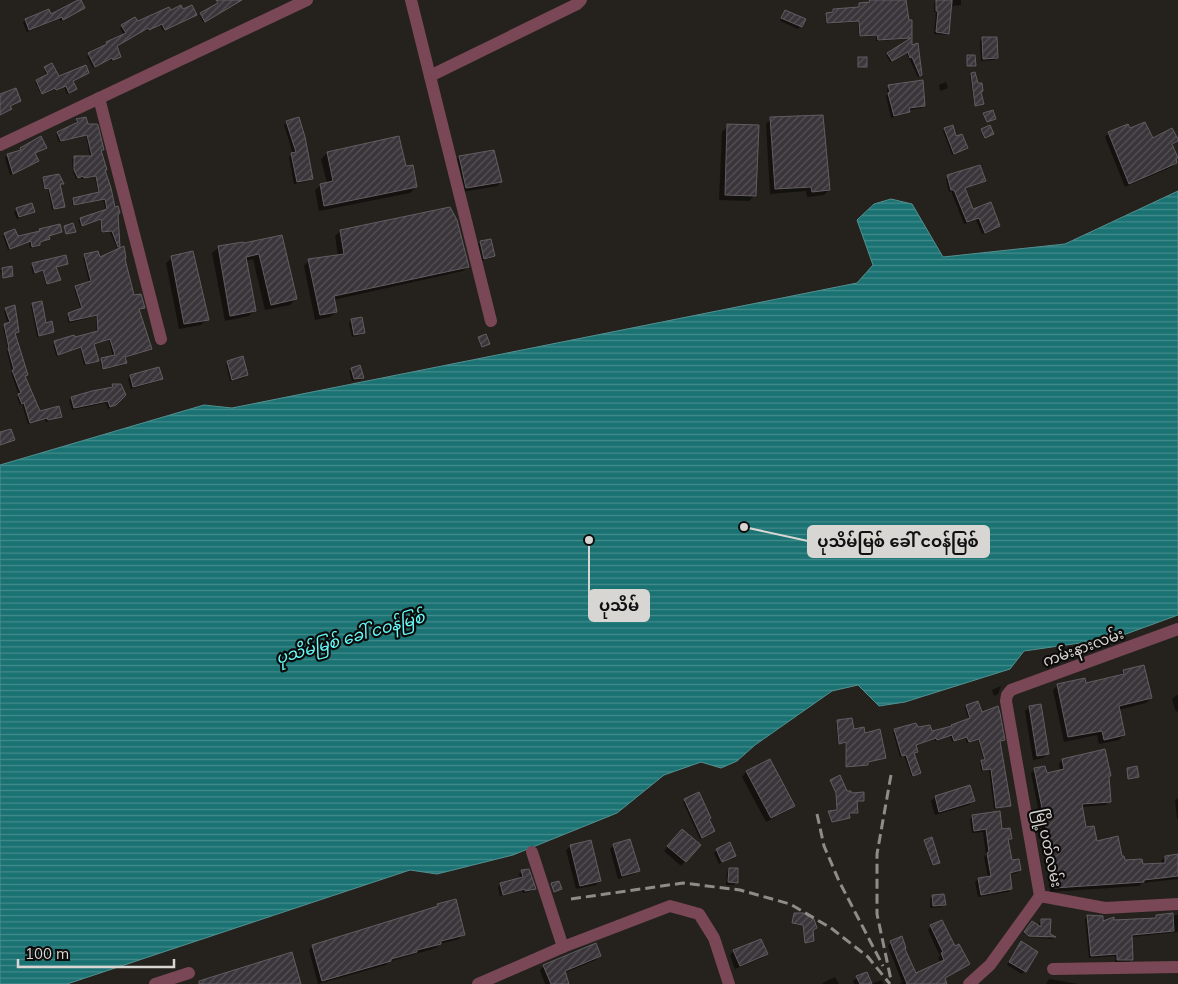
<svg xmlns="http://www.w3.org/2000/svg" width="1178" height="984" viewBox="0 0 1178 984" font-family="Mulish,'Noto Sans Myanmar',sans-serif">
<defs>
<pattern id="water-rules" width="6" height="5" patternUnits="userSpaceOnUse" patternTransform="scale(1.25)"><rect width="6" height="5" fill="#1a7273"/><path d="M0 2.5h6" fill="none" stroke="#458c8c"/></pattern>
<pattern id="building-hatch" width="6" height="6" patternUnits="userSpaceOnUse" patternTransform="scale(1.25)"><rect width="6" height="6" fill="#3a353a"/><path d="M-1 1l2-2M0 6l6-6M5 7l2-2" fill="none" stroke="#565256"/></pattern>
</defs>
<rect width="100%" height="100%" fill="#25221d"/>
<polygon fill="url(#water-rules)" stroke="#539090" points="1178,191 1178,615 1115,638 1024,651 1010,669 905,702 879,706 858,685 832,691 755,745 737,761 721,768 701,762 664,775 617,813 513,855 437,874 410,870 67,984 0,984 0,465 204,405 232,408 857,283 873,265 857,220 874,204 891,199 912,204 943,257 1065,244"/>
<g fill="#0007">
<polygon points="216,0 239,0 218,14 203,22 199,15 217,5"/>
<polygon points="868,0 900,0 907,21 911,21 911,39 876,41 876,36 859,37 858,22 826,24 825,16 832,13 833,10 858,8 860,4 868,4"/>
<polygon points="953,0 961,0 961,5 953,6"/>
<polygon points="936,1 948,33 946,35 934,34 936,12 934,12 934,3"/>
<polygon points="84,8 61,21 59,19 27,32 23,23 25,20"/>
<polygon points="182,11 196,15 163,31 160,25 147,31 146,29 115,46 119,56 117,58 111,61 110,60 93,68 87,56 105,46 107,43 124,35 120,28 122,26 170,12"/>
<polygon points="785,12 804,20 798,29 780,21"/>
<polygon points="983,38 997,58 994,60 981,61 980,41"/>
<polygon points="911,47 921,75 918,77 906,52 890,62 886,55"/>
<polygon points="45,68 58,77 72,81 76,89 67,94 64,87 55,91 54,88 41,94 35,82 47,76 44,69"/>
<polygon points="974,74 981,92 982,104 974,106 970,76"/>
<polygon points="946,82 948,88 940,91 939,85"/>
<polygon points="889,86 924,106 922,108 908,110 906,114 891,118 886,96 888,94 887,89"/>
<polygon points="85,119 87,125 102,149 100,151 104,170 117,215 119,246 117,248 110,232 101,233 100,220 81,227 78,220 106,211 103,200 73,206 72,201 73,199 98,193 95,177 82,179 82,177 76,179 73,172 72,159 74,158 90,157 86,136 59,142 56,134 76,124 75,122 77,121"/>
<polygon points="771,119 829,190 824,195 807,197 806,191 770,194 766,124"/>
<polygon points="287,122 311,179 309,181 294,184 289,157 293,154 284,125"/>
<polygon points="728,126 755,195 749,201 719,200 722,132"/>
<polygon points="945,129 956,138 966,148 952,155 943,131"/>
<polygon points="1129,130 1153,139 1177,140 1171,145 1176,163 1172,167 1125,187 1105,137 1109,133"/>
<polygon points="40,138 45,148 34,154 37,162 10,175 5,158 7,155 17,152"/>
<polygon points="398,138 405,168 416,187 410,193 319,211 315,190 321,185 327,183 321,159 327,153"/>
<polygon points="459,157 501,182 497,186 462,192 455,161"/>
<polygon points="948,176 984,181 982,183 964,189 973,210 999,226 996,229 982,234 976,220 964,224 951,191 949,192 946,179"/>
<polygon points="43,178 62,183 59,185 64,206 62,208 52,210 48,189 44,190 42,180"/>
<polygon points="17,210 34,212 31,214 17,219 14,212"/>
<polygon points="40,231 61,232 48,237 47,241 38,243 37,247 30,248 29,242 8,250 3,236 5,234 17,237 38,233"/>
<polygon points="341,231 468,266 463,271 333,300 336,312 330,317 315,320 304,266 309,260 338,256 335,236"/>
<polygon points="281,236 295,299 290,305 265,310 253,259 246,261 254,311 249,316 225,321 212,253 218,248"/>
<polygon points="490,240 494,256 491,258 481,261 478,245 480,242"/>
<polygon points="85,256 99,258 123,260 133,297 143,308 138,310 151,349 124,358 125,363 124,365 102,370 100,361 113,357 109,340 93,345 97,360 96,362 84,365 80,348 56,356 53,344 55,342 97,333 96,316 69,323 67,316 81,310 74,289 89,282 83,257"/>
<polygon points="172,258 207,319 201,325 179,329 166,263"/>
<polygon points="66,264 55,267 57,281 46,285 42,271 33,274 31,266 33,265"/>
<polygon points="11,268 12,276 3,278 0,270"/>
<polygon points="33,304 45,324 53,331 51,333 37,337 31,306"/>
<polygon points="6,309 18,331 14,334 26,375 24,377 39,412 60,416 58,418 46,422 45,419 28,424 22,404 20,405 17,397 19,395 11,373 12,372 7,351 8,350 3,327 8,324 4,311"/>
<polygon points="351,320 363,332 361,335 352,337 349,323"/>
<polygon points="228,362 247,375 244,378 230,381 226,364"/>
<polygon points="352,369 363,378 360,380 352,381 349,371"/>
<polygon points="131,376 161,378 159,381 131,389 128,379"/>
<polygon points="113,386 125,395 112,407 108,409 106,403 72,410 69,400 71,398 110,388"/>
<polygon points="1124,671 1151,698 1146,703 1118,710 1124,735 1119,740 1099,744 1097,735 1064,742 1053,690 1058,685 1085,684 1119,676"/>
<polygon points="1001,686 998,694 994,696 992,690"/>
<polygon points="1177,695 1178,695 1178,711 1176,712 1172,699"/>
<polygon points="966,706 982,714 1003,740 999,742 1009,805 1007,807 994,809 989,770 981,771 980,763 984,761 978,740 967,743 965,738 952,742 950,736 935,741 935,739 915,746 916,751 913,754 919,773 912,777 904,756 900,757 893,732 895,731 917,728 931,733 950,728 969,720 965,708"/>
<polygon points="1030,707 1047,754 1043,758 1033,760 1025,711"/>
<polygon points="837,722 864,734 885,758 866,762 866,765 846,768 845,743 838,744 836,723"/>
<polygon points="769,760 793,805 789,810 766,822 742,777 746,772"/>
<polygon points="1062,760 1108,777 1109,801 1106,805 1081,807 1085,829 1096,842 1121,857 1124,861 1141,865 1162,864 1161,861 1165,857 1178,860 1178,879 1142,883 1139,886 1050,892 1050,868 1031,773 1035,770 1046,774 1060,771 1059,764"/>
<polygon points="831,781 846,793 863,800 856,801 856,813 848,814 847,818 831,822 828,813 837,811 836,794"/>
<polygon points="935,797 973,801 969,805 935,815 931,801"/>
<polygon points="1178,797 1178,819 1177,819 1175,801"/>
<polygon points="685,800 708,820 711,833 700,839 683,802"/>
<polygon points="973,816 1001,830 1010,838 1007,841 1011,862 1020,870 1017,873 1009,875 1011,889 1008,892 978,897 975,882 978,879 988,878 984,857 986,855 983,832 972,833 970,819"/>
<polygon points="678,835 699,845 681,866 664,851"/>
<polygon points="924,841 938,864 932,866"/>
<polygon points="614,845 638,870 634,874 618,879 610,849"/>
<polygon points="571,846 600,880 596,885 576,889 566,850"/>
<polygon points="717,850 735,856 719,864 714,853"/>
<polygon points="729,869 736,882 734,885 726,885 727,872"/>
<polygon points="522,871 534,889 532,891 523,893 522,891 500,896 498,887 500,885 520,879 519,874"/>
<polygon points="932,896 944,904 942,907 930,908 930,899"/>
<polygon points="438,905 463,935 459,939 440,944 436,948 388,962 386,965 318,984 309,950 313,946 434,909"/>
<polygon points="794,914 811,930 812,942 805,943 802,925 792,924"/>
<polygon points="1178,915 1178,932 1131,937 1132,959 1129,962 1115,962 1115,956 1089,958 1085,919 1088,916 1101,922 1154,919 1156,916"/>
<polygon points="1042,920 1049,934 1054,938 1052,939 1024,937 1048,938 1048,936 1023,934 1030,925 1039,927 1039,923"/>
<polygon points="931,926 969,964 944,979 946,984 900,984 902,982 888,946 891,942 904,949 915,975 941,963 938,958 940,956 928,930"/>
<polygon points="1019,946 1037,952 1022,974 1007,965"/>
<polygon points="734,951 766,954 762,958 735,969 730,955"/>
<polygon points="600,956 596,960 564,973 568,984 545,984 540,970 544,966"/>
<polygon points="835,977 839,984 822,984 823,983"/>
<polygon points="857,978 870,984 854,984 853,981"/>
<polygon points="1049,979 1078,984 1046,984"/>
<polygon points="882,980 883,984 871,984"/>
</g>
<g fill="url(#building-hatch)" stroke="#625d62">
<polygon points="78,0 81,0 85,8 63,20 62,17 29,30 25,19 49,9 51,14"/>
<polygon points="216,0 242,0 205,22 200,13 218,3"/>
<polygon points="869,0 906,0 909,20 912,20 912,45 918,43 922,75 920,76 912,57 910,58 908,52 892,61 887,53 911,38 878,40 877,35 860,36 859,21 827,23 826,13 833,12 833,9 859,7 859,3 870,2"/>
<polygon points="936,0 952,0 949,34 936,32 938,11 936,11"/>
<polygon points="181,5 183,9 192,5 197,15 165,30 162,24 149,30 148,28 117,46 121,57 113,60 112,58 95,67 88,53 107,44 106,42 126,33 121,25 135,17 138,21 169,7 171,10"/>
<polygon points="785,10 806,19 802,27 781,18"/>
<polygon points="982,37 997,37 998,58 983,59"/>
<polygon points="967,55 975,55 976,66 967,66"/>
<rect x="858" y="57" width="9" height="10"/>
<polygon points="52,63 59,76 86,65 89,73 73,81 77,89 69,93 66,86 56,90 55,88 42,94 36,80 48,74 44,67"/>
<polygon points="975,72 978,83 982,83 983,91 981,92 984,104 975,106 971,73"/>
<polygon points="923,80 925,106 909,108 910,112 894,116 888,93 890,92 888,85"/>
<polygon points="16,88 21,101 10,106 12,109 0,115 0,94"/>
<polygon points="993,110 996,119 987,122 983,113"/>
<polygon points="823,115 830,190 812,192 811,187 775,189 770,117"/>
<polygon points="86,117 88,124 97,124 98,125 104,150 101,150 107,170 105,170 111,188 115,207 118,206 120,213 118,214 120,247 118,247 112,231 102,232 101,219 82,226 80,218 107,209 105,199 74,205 73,198 99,192 96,176 84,178 83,176 78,178 74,170 74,156 92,156 87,135 61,141 57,132 78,122 76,119"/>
<polygon points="299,117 305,137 313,179 297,182 291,153 296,152 286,121"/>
<polygon points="1145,122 1153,138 1172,128 1178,139 1178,141 1172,144 1178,158 1176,158 1177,163 1129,184 1108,132 1128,124 1130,128"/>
<polygon points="727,124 759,125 756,196 725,195"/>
<polygon points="953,125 956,136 962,134 968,148 954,154 944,128"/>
<polygon points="990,125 994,134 985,138 981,129"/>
<polygon points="41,136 47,148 35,153 39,161 13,174 7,154 21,150 20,148"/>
<polygon points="399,136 406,166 413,165 417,187 324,206 320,184 333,181 327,152"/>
<polygon points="494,150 502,182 466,188 459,156"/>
<polygon points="980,165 986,181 965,188 973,209 991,202 1000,226 985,233 979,218 967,222 954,190 951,190 947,175"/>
<polygon points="59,174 64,184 60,184 65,207 54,209 49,188 45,189 43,177"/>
<polygon points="32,203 35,212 19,217 16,208"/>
<polygon points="450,207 457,220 469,267 334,296 337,312 320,315 308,259 344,254 340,230"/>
<polygon points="73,223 76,232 66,234 64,226"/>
<polygon points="60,224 62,232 49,236 50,239 40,242 40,245 32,247 31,241 10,249 4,233 15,229 18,236 40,231 39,229"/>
<polygon points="282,235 297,299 271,305 259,254 246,257 256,311 230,316 218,246 243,242 244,243"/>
<polygon points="491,239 495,256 484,259 480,241"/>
<polygon points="124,246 126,258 125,259 134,295 141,294 145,308 139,309 152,349 125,357 127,363 103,369 101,358 115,355 110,339 94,344 99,361 86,364 81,347 58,355 54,341 74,335 75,337 98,331 97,315 70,321 68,313 82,308 75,286 91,281 84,254 98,251 100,257"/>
<polygon points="193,251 209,320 184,324 171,256"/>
<polygon points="66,255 68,264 56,267 61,280 47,284 43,270 35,273 32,263"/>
<polygon points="12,266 13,276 3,278 2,268"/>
<polygon points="42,301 46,323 52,321 54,332 39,336 32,303"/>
<polygon points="15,305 19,332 15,333 28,375 25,376 40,411 59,406 62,417 48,420 47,418 30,423 24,403 22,404 18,394 21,393 12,370 14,370 8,348 9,348 4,324 10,322 5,308"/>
<polygon points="362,317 365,333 354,335 351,319"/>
<polygon points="486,334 490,344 482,347 478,337"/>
<polygon points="243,356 248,375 232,380 227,361"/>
<polygon points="360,365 364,378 354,379 351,368"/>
<polygon points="159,367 163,379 133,387 130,375"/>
<polygon points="112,384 121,384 126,395 116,405 110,407 108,401 74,408 71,397 92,391 113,387"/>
<polygon points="11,429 15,440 0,445 0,432"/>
<polygon points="1144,665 1152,698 1119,706 1125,735 1104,740 1102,731 1068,737 1057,684 1085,678 1086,683 1124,674 1123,670"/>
<polygon points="978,701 982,712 998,706 1000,713 1005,740 1000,741 1011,806 996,808 991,769 983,770 981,760 985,760 979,739 969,742 967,737 954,741 952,735 937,740 936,738 916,745 918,752 914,753 921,773 913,776 906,755 902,756 894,729 916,723 918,727 930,725 932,731 952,726 951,725 970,718 966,705"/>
<polygon points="1041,704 1049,754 1037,756 1029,706"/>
<polygon points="852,718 854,729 864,727 865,733 880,729 886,758 868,762 868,765 846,767 846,742 839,744 837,720"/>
<polygon points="1105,749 1111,776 1109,776 1111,802 1082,804 1086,827 1094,826 1097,841 1118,836 1122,856 1124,856 1125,860 1142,859 1143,864 1165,863 1165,856 1178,854 1178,876 1144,880 1144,882 1054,888 1053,863 1034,768 1045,766 1047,773 1064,769 1062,759"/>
<polygon points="770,759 795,806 771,818 746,771"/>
<polygon points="1137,766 1139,777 1128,779 1127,768"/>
<polygon points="840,775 847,791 851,791 852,793 864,792 864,801 857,801 858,813 849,813 850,818 832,822 828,811 837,810 836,793 830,780"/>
<polygon points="970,785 975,801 939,812 935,796"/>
<polygon points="699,792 711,818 709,819 715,831 702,838 684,799"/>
<polygon points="1000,811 1002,829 1010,828 1012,839 1008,839 1012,860 1019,859 1021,870 1010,873 1012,889 981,895 978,878 991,876 987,853 989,852 986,829 974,831 972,815"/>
<polygon points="682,829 701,845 686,862 667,846"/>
<polygon points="932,837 940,863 933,865 924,840"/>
<polygon points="630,839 640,871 622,876 613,844"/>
<polygon points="591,840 601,881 580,886 570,845"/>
<polygon points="730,842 736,856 722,862 716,849"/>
<polygon points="729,868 738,868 738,883 728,882"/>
<polygon points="529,869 536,889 525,891 525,889 503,895 500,883 523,877 521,870"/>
<polygon points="559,881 562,889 554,892 551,883"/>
<polygon points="944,894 946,905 933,906 932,895"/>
<polygon points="456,899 465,935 441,941 441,944 417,950 417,952 391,959 391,961 322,981 312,945 438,906 437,904"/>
<polygon points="794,913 804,913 814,919 817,928 813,930 814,941 805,943 803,925 792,923"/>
<polygon points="1173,913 1174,931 1132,935 1133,960 1117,960 1117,954 1091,956 1087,915 1103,916 1103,921 1114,917 1114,920 1156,918 1156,915"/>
<polygon points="1041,919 1051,919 1050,934 1056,937 1029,936 1024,932 1032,921 1041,927"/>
<polygon points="942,920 955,946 959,944 970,964 945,978 947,984 907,984 890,941 902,936 906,948 905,949 916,973 944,960 941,953 943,952 930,925"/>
<polygon points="761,939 768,954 740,966 733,950"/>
<polygon points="1021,941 1038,952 1026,972 1009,962"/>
<polygon points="596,943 601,956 565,971 569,984 551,984 543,965"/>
<polygon points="292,952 301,984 199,984 199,981"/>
<polygon points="867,972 872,984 860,984 856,976"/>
</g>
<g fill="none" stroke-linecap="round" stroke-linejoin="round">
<g stroke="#794755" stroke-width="12">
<polyline points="411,0 491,321"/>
<polyline points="430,76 577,4 581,0"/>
<polyline points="99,98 161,339"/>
<polyline points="0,145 307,0"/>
<polyline points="1178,629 1011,690 1007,695 1006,701 1040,896 1105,908 1178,904"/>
<polyline points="532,852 563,947"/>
<polyline points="1053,969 1178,967"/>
<polyline points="155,984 189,973"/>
<polyline points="478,984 563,947 670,906 699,914 714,938 729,984"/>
<polyline points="969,984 990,965 1040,896"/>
</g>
<g stroke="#8f8c88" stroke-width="3" stroke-dasharray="10 5" stroke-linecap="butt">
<polyline points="891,775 877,854 877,914 891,980"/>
<polyline points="817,814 824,846 839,881 883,966"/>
<polyline points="571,899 683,883 740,890 790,904 831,928 868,957 890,984"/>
</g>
</g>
<g text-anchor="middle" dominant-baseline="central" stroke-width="4.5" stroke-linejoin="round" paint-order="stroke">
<g font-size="15" fill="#d8d6d2" stroke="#0d0c0a">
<text transform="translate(1083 647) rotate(-20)">ကမ်းနားလမ်း</text>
<text transform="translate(1049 848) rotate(78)">မြို့ပတ်လမ်း</text>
</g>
<g font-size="16" font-style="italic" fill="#65fefe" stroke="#0d0c0a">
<text transform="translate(350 637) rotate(-16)">ပုသိမ်မြစ် ခေါ် ငဝန်မြစ်</text>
</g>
</g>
<path fill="none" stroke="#d8d6d2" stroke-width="2" d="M744 527L808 541M589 540L589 605"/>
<g fill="#d8d6d2" stroke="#0d0c0a" stroke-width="2">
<circle cx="744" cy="527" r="5"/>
<circle cx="589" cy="540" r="5"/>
</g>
<g fill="#d8d6d2" stroke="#d8d6d2" stroke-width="2">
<rect x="808" y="526" width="181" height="31" rx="5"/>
<rect x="589" y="590" width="60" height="31" rx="5"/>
</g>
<g font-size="16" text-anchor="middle" font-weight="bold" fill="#111">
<text x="898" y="547">ပုသိမ်မြစ် ခေါ် ငဝန်မြစ်</text>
<text x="619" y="611">ပုသိမ်</text>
</g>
<path d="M18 959v8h156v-8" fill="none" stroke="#d8d6d2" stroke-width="2.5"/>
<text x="25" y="959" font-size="15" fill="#d8d6d2" stroke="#0d0c0a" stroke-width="4" paint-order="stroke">100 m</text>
</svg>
